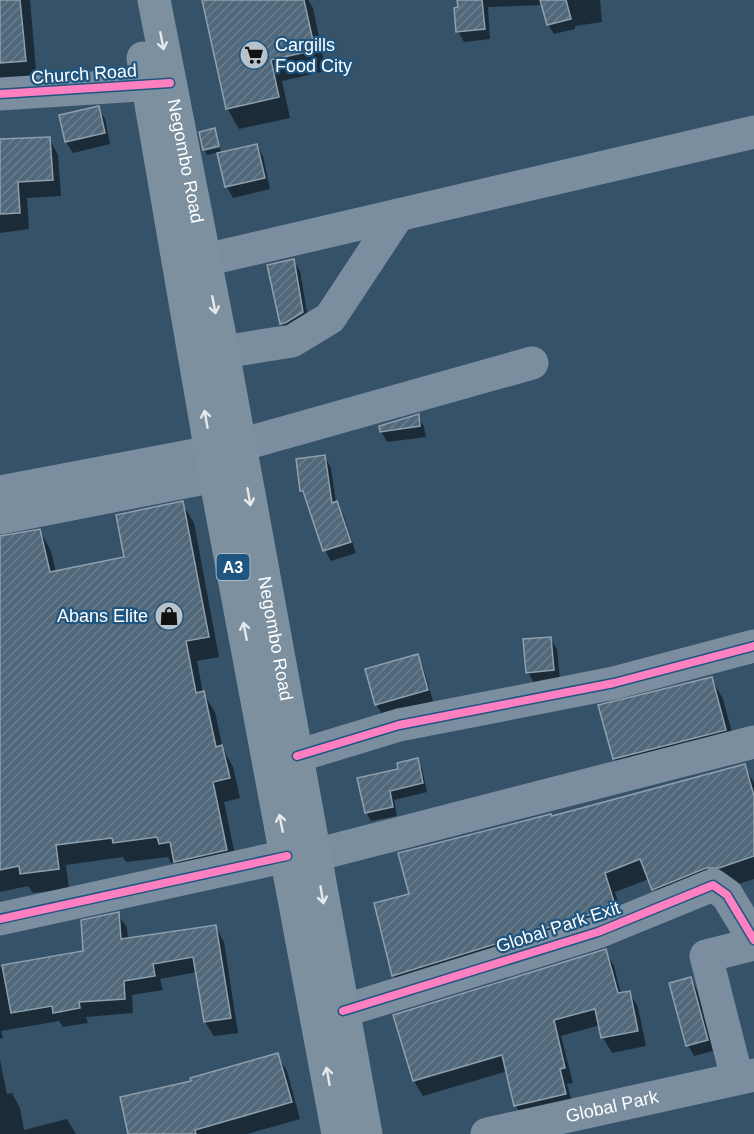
<svg xmlns="http://www.w3.org/2000/svg" width="754" height="1134" viewBox="0 0 754 1134" font-family="Helvetica,sans-serif">
<defs>
<pattern id="building-hatch" width="6" height="6" patternUnits="userSpaceOnUse" patternTransform="scale(1.5)"><rect width="6" height="6" fill="#50687a"/><path d="M-1 1l2-2M0 6l6-6M5 7l2-2" fill="none" stroke="#6a7f8e"/></pattern>
</defs>
<rect width="100%" height="100%" fill="#355269"/>
<g fill="#0007">
<polygon points="0,0 30,0 37,82 0,85"/>
<polygon points="204,0 308,0 313,8 326,71 282,81 290,118 239,129 227,108"/>
<polygon points="459,0 600,0 602,22 575,26 575,29 554,34 548,24 543,5 488,7 490,39 464,42 458,31"/>
<polygon points="98,108 105,119 110,144 73,153 66,142"/>
<polygon points="49,138 58,155 61,196 27,198 29,229 0,233 0,142"/>
<polygon points="257,145 263,156 270,189 233,198 227,187 219,152 207,155 205,151 220,148 221,153"/>
<polygon points="293,260 300,271 309,324 288,334 281,323"/>
<polygon points="418,416 424,427 426,437 387,442 381,431"/>
<polygon points="325,457 331,468 336,503 343,514 356,553 331,561 325,550 308,502 301,491"/>
<polygon points="182,503 194,523 219,657 197,661 203,693 215,712 223,749 233,767 240,798 224,802 238,870 187,881 176,862 171,863 168,857 126,862 123,857 66,865 69,889 33,893 28,886 0,892 0,538 40,531 51,551 56,572 125,558"/>
<polygon points="550,638 557,649 560,681 534,683 528,672"/>
<polygon points="417,656 423,667 433,701 383,716 377,705 367,670"/>
<polygon points="711,678 723,699 737,751 626,780 614,758"/>
<polygon points="417,760 422,769 427,792 394,800 397,816 371,821 366,812 400,770"/>
<polygon points="744,765 754,783 754,879 664,908 649,879 615,892 625,924 405,995 394,976 375,904 411,895 551,817"/>
<polygon points="118,914 127,928 128,940 216,927 224,942 238,1033 214,1036 205,1022 197,972 160,979 163,990 132,995 133,1013 86,1017 88,1023 63,1027 59,1021 1,1031 3,1038 0,1039 0,967 84,952"/>
<polygon points="605,951 614,966 621,994 629,992 638,1007 646,1046 612,1053 603,1038 600,1025 561,1036 573,1083 567,1084 574,1109 524,1121 516,1106 508,1071 423,1096 414,1081 395,1016"/>
<polygon points="691,979 697,990 713,1051 694,1056 688,1045"/>
<polygon points="277,1055 287,1071 300,1119 247,1134 130,1134 193,1082"/>
<polygon points="0,1060 7,1094 12,1093 20,1108 24,1130 67,1119 76,1134 0,1134"/>
</g>
<g fill="url(#building-hatch)" stroke="#8ea0ae" stroke-width="1.5">
<polygon points="0,0 20,0 26,61 0,63"/>
<polygon points="202,0 304,0 315,50 271,60 279,97 226,109"/>
<polygon points="457,0 482,0 485,29 456,32 454,8 458,7"/>
<polygon points="540,0 566,0 571,19 547,25"/>
<polygon points="99,106 105,133 65,142 59,115"/>
<polygon points="215,128 219,146 203,150 199,132"/>
<polygon points="50,137 53,180 18,182 20,213 0,214 0,139"/>
<polygon points="257,144 265,178 225,187 217,153"/>
<polygon points="294,259 303,312 285,323 280,324 267,265"/>
<polygon points="419,414 420,426 380,432 379,426"/>
<polygon points="325,455 332,503 337,501 351,542 323,551 303,491 300,491 296,459"/>
<polygon points="183,501 209,637 186,641 196,693 204,691 216,747 222,745 230,778 213,782 227,850 174,862 170,842 159,844 157,837 113,843 112,838 56,845 59,869 20,874 19,866 0,870 0,536 40,529 50,572 124,557 116,515"/>
<polygon points="551,637 554,670 526,673 523,639"/>
<polygon points="418,654 428,690 375,705 365,669"/>
<polygon points="712,677 726,730 613,759 598,705"/>
<polygon points="418,758 423,783 390,791 393,807 365,813 357,778 398,769 397,763"/>
<polygon points="745,764 754,796 754,856 719,868 706,868 652,890 640,859 605,873 615,905 592,914 392,976 374,903 409,894 398,853 551,814 552,816"/>
<polygon points="119,912 121,939 216,925 231,1018 204,1022 193,957 153,964 155,976 124,981 125,999 79,1002 80,1008 53,1013 52,1006 11,1013 2,965 83,951 81,920"/>
<polygon points="606,949 618,993 630,991 638,1031 601,1038 595,1009 554,1020 565,1068 560,1069 566,1094 514,1106 502,1055 413,1081 393,1015"/>
<polygon points="691,977 708,1040 686,1046 669,983"/>
<polygon points="278,1053 292,1102 195,1130 196,1134 128,1134 120,1097 191,1081 190,1078"/>
</g>
<g fill="none" stroke-linecap="round" stroke-linejoin="round">
<g stroke="#7a8ea0" stroke-width="33">
<polyline points="0,94 170,83"/>
<polyline points="205,260 754,132"/>
<polyline points="223,352 292,341 330,318 398,215"/>
<polyline points="240,445 532,363"/>
<polyline points="0,492 211,452"/>
<polyline points="0,518 215,476"/>
<polyline points="297,756 399,725 614,683 754,646"/>
<polyline points="315,855 754,742"/>
<polyline points="0,919 287,856"/>
<polyline points="343,1011 598,932 713,885 727,895 754,940"/>
<polyline points="737,1078 706,956 754,944"/>
<path id="s1" d="M487,1134l267,-59"/>
</g>
<g stroke="#7c90a0" stroke-width="33">
<path id="s2" d="M154,0l69,352 143,782"/>
<polyline points="143,58 215,476 338,1134"/>
</g>
<g stroke="#1f557f" stroke-width="11">
<g id="cycleway">
<polyline points="0,94 170,83"/>
<polyline points="297,756 399,725 614,683 754,646"/>
<polyline points="0,919 287,856"/>
<polyline points="343,1011 598,932 713,885 727,895 754,940"/>
</g>
</g>
<use href="#cycleway" stroke="#ff80c0" stroke-width="8"/>
</g>
<defs><path id="oneway-shaft" d="M-6 0H5M1.5-3L5.5 0L1.5 3" fill="none" stroke-width="1.6" stroke-linecap="round" stroke-linejoin="round" transform="scale(1.5)"/></defs>
<g stroke="#e5e9ec">
<use href="#oneway-shaft" transform="translate(162 41) rotate(79)"/>
<use href="#oneway-shaft" transform="translate(214 305) rotate(79)"/>
<use href="#oneway-shaft" transform="translate(206 419) rotate(-100)"/>
<use href="#oneway-shaft" transform="translate(249 497) rotate(80)"/>
<use href="#oneway-shaft" transform="translate(245 631) rotate(-101)"/>
<use href="#oneway-shaft" transform="translate(281 823) rotate(-101)"/>
<use href="#oneway-shaft" transform="translate(322 895) rotate(80)"/>
<use href="#oneway-shaft" transform="translate(328 1076) rotate(-100)"/>
</g>
<defs>
<g id="supermarket-disc" transform="scale(1.5)"><circle r="9.5" fill="#b8c2ca" stroke="#1f557f"/><path d="M-6-5.5h2.5l.6 2H6L4.5 2H-2.5L-4.4-4H-6ZM-1.5 3.2a1.3 1.3 0 1 0 .1 0ZM3 3.2a1.3 1.3 0 1 0 .1 0Z" fill="#111"/></g>
<g id="shop-disc" transform="scale(1.5)"><circle r="9.5" fill="#b8c2ca" stroke="#1f557f"/><path d="M-5-2.5h2.3a2.7 3.5 0 0 1 5.4 0H5L5.5 6h-11ZM-1.5-2.5h3a1.5 2.3 0 0 0-3 0Z" fill="#111"/></g>
</defs>
<g fill-rule="evenodd">
<use href="#supermarket-disc" x="254" y="55"/>
<use href="#shop-disc" x="169" y="616"/>
</g>
<g text-anchor="middle" dominant-baseline="central" stroke-width="4.5" stroke-linejoin="round" paint-order="stroke">
<rect fill="#1f557f" stroke="#bcccd9" stroke-width="1.5" x="216.5" y="554" width="33" height="26" rx="4.5"/>
<g font-size="16" font-weight="bold" fill="#fff">
<text x="233" y="567">A3</text>
</g>
<g font-size="18" fill="#fff" stroke="#1f557f" text-anchor="start">
<text x="275" y="45">Cargills<tspan x="275" dy="21">Food City</tspan></text>
<text x="148" y="616" text-anchor="end">Abans Elite</text>
</g>
<g font-size="18" fill="#fff" stroke="#1f557f">
<text transform="translate(84 74) rotate(-4)">Church Road</text>
<text stroke="none"><textPath href="#s2" startOffset="164">Negombo Road</textPath></text>
<text stroke="none"><textPath href="#s2" startOffset="650">Negombo Road</textPath></text>
<text transform="translate(558 927) rotate(-18)">Global Park Exit</text>
<text stroke="none"><textPath href="#s1" startOffset="128">Global Park</textPath></text>
</g>
</g>
</svg>
